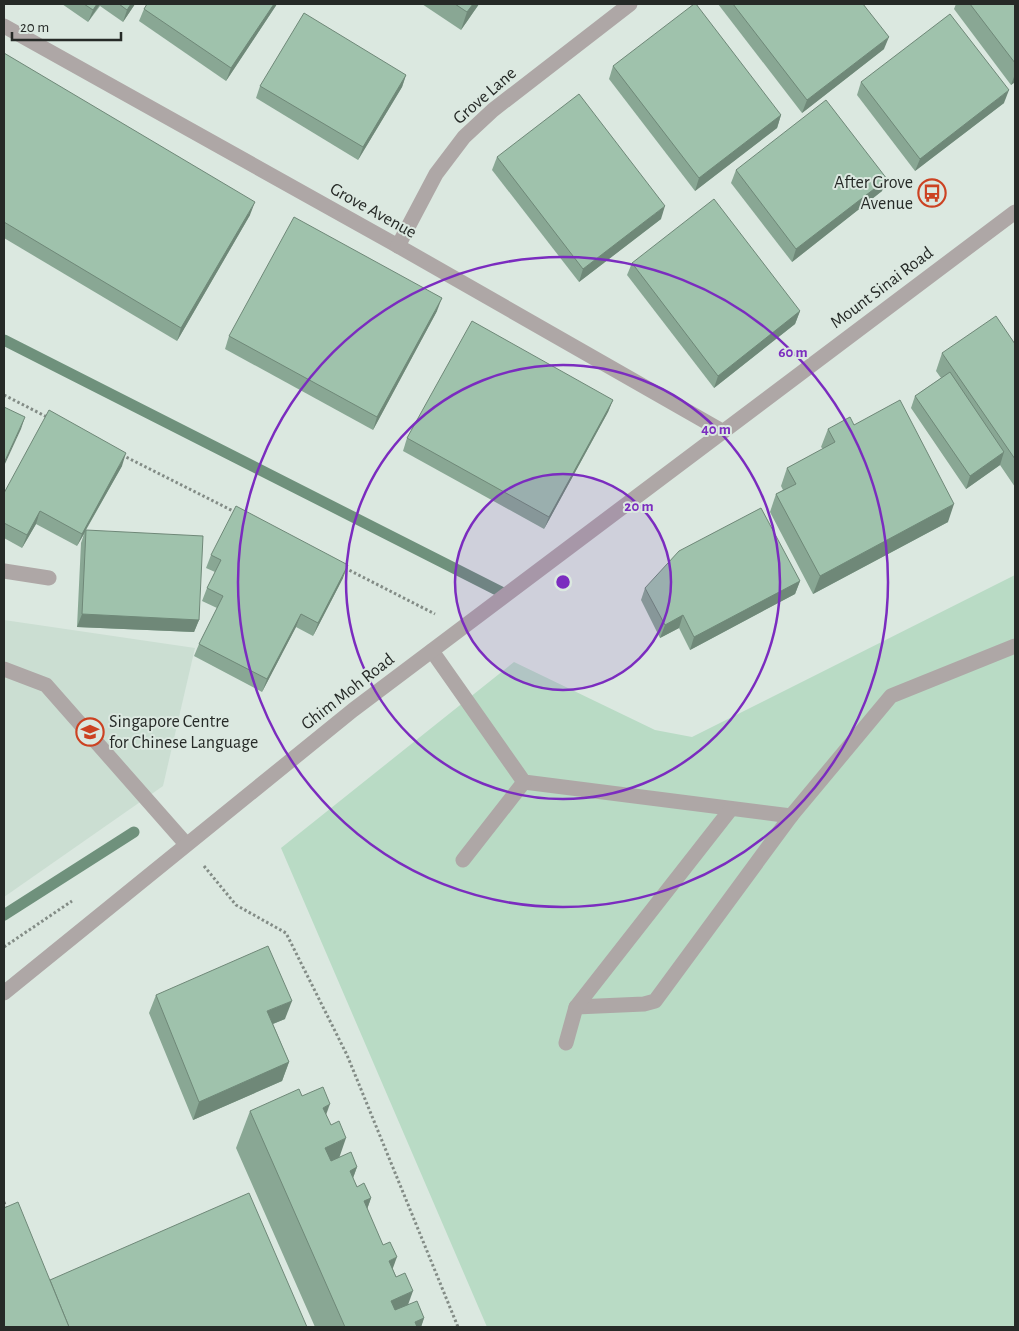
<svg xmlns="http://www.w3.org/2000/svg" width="1019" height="1331" viewBox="0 0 1019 1331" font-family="'Alegreya Sans',sans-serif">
<rect width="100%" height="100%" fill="#dbe8e0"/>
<polygon fill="#cbded2" points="4,620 195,648 163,786 4,897"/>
<polygon fill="#b9dbc5" points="1015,575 1015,1327 487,1327 281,848 514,662 655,730 692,737"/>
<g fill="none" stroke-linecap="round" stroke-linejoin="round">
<g stroke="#6f917c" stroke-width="11">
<polyline points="4,340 507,595"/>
<polyline points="4,915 134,832"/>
</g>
<g stroke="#838c86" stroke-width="3" stroke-dasharray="2.5 2.5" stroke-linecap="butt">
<polyline points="4,395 47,417"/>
<polyline points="122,455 237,513"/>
<polyline points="345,568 435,614"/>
<polyline points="204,866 236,905 286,933 347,1055 458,1327"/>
<polyline points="4,947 72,901"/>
<polyline points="4,1202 7,1211"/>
</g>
<g stroke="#aea7a6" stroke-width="15">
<polyline points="4,26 398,246 722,431"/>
<polyline points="398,246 436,174 464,137 493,110 630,4"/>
<polyline points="4,571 49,578"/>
<polyline points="432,651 524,782 791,816"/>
<polyline points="4,669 46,685 186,844"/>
<polyline points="463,860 524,782"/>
<polyline points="4,993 353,710 1015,212"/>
<polyline points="576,1007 644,1004 655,1001 791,816 891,696 1015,646"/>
<polyline points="566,1043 576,1007 731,809"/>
</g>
</g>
<g fill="#89a794">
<polygon points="62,4 135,4 123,22 100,6 88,22"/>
<polygon points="147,4 277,4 226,81 139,21 144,9"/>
<polygon points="422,4 479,4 461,30"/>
<polygon points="718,4 863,4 884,49 802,113"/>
<polygon points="956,4 1015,4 1015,82 1011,85 954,9"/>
<polygon points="4,53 250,215 177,341 4,238"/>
<polygon points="613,66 781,115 777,128 695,191 609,79"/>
<polygon points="406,75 402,87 358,160 256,98 260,86"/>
<polygon points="861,82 1004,103 915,171 857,95"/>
<polygon points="497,157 661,219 579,282 492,170"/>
<polygon points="736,170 882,191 792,262 731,183"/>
<polygon points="632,263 800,311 795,324 714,388 627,275"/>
<polygon points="437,311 373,430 225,349 229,336"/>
<polygon points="1015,344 1015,487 1000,465 966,489 911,408 915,396 941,378 936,371 942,353"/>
<polygon points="613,400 608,412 544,529 403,451 407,438"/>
<polygon points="854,425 948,522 813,594 770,512 776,494 783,490 781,486 787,468 823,449 821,447 828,429"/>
<polygon points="122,466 86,530 199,620 194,632 77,627 81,543 84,534 77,546 36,524 22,548 4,538 4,493"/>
<polygon points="211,555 343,578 313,636 296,627 262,692 194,656 199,644 217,608 202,601 207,588 215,572 206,568"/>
<polygon points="800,581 795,594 690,650 679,628 660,638 641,600 645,588"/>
<polygon points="156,995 285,1019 273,1024 289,1062 282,1081 193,1120 149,1013"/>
<polygon points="302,1096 326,1115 339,1157 357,1167 353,1178 357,1187 371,1198 367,1209 408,1304 424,1318 421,1327 315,1327 236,1148 250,1111"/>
</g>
<g fill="#6f8878">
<polygon points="97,4 100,4 88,22 93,10"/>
<polygon points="131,4 135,4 123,22 127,10"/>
<polygon points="274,4 277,4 226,81 231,68"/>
<polygon points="473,4 479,4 461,30 467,12"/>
<polygon points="889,37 884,49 802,113 807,100"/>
<polygon points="1015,74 1015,82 1011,85"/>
<polygon points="406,75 402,87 358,160 363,147"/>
<polygon points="1009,90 1004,103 915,171 920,159"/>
<polygon points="781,115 777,128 695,191 699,178"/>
<polygon points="887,179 882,191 792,262 796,249"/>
<polygon points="255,202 250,215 177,341 181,328"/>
<polygon points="665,206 661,219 579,282 583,269"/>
<polygon points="442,298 437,311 373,430 377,417"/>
<polygon points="800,311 795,324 714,388 718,376"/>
<polygon points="613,400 608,412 544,529 549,517"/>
<polygon points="25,417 21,429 4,466 4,463"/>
<polygon points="1004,452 1000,465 966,489 970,476"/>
<polygon points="126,453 122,466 85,531 86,530 77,546 82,534"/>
<polygon points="954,504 948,522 813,594 820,576"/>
<polygon points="40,511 36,524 22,548 27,535"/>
<polygon points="348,565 343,578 313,636 318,623"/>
<polygon points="800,581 795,594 690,650 694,637"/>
<polygon points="82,614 199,620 194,632 77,627"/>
<polygon points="301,614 296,627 262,692 267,679"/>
<polygon points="683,615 679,628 660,638 665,625"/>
<polygon points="292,1001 285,1019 260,1029 267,1011"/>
<polygon points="289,1062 282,1081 193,1120 199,1102"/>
<polygon points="330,1104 316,1142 323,1108"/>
<polygon points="346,1138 333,1176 325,1148"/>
<polygon points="357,1167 343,1205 350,1171"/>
<polygon points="371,1198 358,1235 364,1201"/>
<polygon points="397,1257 383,1295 389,1261"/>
<polygon points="413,1291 400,1327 391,1301"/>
<polygon points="424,1318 421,1327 413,1327 415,1322"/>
</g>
<g fill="#9fc2ac" stroke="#6f8878">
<polygon points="84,4 97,4 93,10"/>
<polygon points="119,4 131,4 127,10"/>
<polygon points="147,4 274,4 231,68 144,9"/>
<polygon points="455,4 473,4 467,12"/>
<polygon points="694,4 696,4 781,115 699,178 613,66"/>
<polygon points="733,4 863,4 889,37 807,100"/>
<polygon points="970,4 1015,4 1015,63"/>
<polygon points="304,13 406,75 363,147 260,86"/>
<polygon points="950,14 1009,90 920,159 861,82"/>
<polygon points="4,53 255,202 181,328 4,222"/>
<polygon points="579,94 665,206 583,269 497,157"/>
<polygon points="826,100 887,179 796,249 736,170"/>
<polygon points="714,199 800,311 718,376 632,263"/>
<polygon points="294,217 442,298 377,417 229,336"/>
<polygon points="996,316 1015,344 1015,459 942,353"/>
<polygon points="472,321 613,400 549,517 407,438"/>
<polygon points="950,372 1004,452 970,476 915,396"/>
<polygon points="900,400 954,504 820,576 776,494 796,484 787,468 835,442 828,429 850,417 854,425"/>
<polygon points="4,407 25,417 4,463"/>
<polygon points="49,410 126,453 82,534 40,511 27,535 4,523 4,493"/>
<polygon points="236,506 348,565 318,623 301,614 267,679 199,644 223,596 207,588 221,560 211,555"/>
<polygon points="761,508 800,581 694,637 683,615 665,625 645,588 679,551"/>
<polygon points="86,530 203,536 199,620 82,614"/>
<polygon points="268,946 292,1001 267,1011 289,1062 199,1102 156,995"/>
<polygon points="323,1087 330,1104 323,1108 331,1125 339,1121 346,1138 325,1148 331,1161 351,1152 357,1167 350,1171 357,1187 364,1183 371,1198 364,1201 383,1245 390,1242 397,1257 389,1261 396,1277 405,1273 413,1291 391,1301 395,1310 417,1301 424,1318 415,1322 417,1327 345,1327 250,1111 299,1089 302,1096"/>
<polygon points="249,1193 307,1327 69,1327 50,1280"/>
<polygon points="18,1202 69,1327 4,1327 4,1208"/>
</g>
<circle cx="563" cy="582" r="108" fill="#7b2cbf" fill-opacity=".12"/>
<g fill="none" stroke="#7b2cbf" stroke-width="2.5">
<circle cx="563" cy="582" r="108"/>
<circle cx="563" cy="582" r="217"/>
<circle cx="563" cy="582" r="325"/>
</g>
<defs>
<g id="bus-ring" transform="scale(1.4375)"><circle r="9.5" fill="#dbe8e0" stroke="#cc4222" stroke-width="1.5"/><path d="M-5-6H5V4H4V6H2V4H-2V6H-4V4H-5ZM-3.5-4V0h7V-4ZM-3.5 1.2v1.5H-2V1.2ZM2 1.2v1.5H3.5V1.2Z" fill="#cc4222"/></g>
<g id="school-ring" transform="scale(1.4375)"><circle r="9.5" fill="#dbe8e0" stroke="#cc4222" stroke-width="1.5"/><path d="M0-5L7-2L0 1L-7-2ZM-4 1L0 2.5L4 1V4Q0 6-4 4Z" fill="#cc4222"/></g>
</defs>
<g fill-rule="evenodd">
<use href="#bus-ring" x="932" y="193"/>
<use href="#school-ring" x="90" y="732"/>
</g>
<g text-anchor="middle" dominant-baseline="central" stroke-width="4" stroke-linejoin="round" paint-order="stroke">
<g font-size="18" fill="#262a27" stroke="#dbe8e0">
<text transform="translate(485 96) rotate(-41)">Grove Lane</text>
<text transform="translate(373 211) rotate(29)">Grove Avenue</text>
<text transform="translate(882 288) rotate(-37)">Mount Sinai Road</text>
<text transform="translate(348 692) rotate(-38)">Ghim Moh Road</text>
</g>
<g font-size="18" fill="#262a27" stroke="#dbe8e0" text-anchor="end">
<text x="913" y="183">After Grove<tspan x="913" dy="21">Avenue</tspan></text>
<text x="109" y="722" text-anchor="start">Singapore Centre<tspan x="109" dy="21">for Chinese Language</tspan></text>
</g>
</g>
<circle cx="563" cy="582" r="8" fill="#7b2cbf" stroke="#dbe8e0" stroke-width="2.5"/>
<g font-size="15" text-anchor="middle" font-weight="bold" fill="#7b2cbf" stroke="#dbe8e0" stroke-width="4" stroke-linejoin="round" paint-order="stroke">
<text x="793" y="357">60 m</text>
<text x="716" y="434">40 m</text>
<text x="639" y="511">20 m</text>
</g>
<rect width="1019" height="1331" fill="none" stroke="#262a27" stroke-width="10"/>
<path d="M12 32v8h109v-8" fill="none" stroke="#262a27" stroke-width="2.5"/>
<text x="20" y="32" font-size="15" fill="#262a27" stroke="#dbe8e0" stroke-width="4" paint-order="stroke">20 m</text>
</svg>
